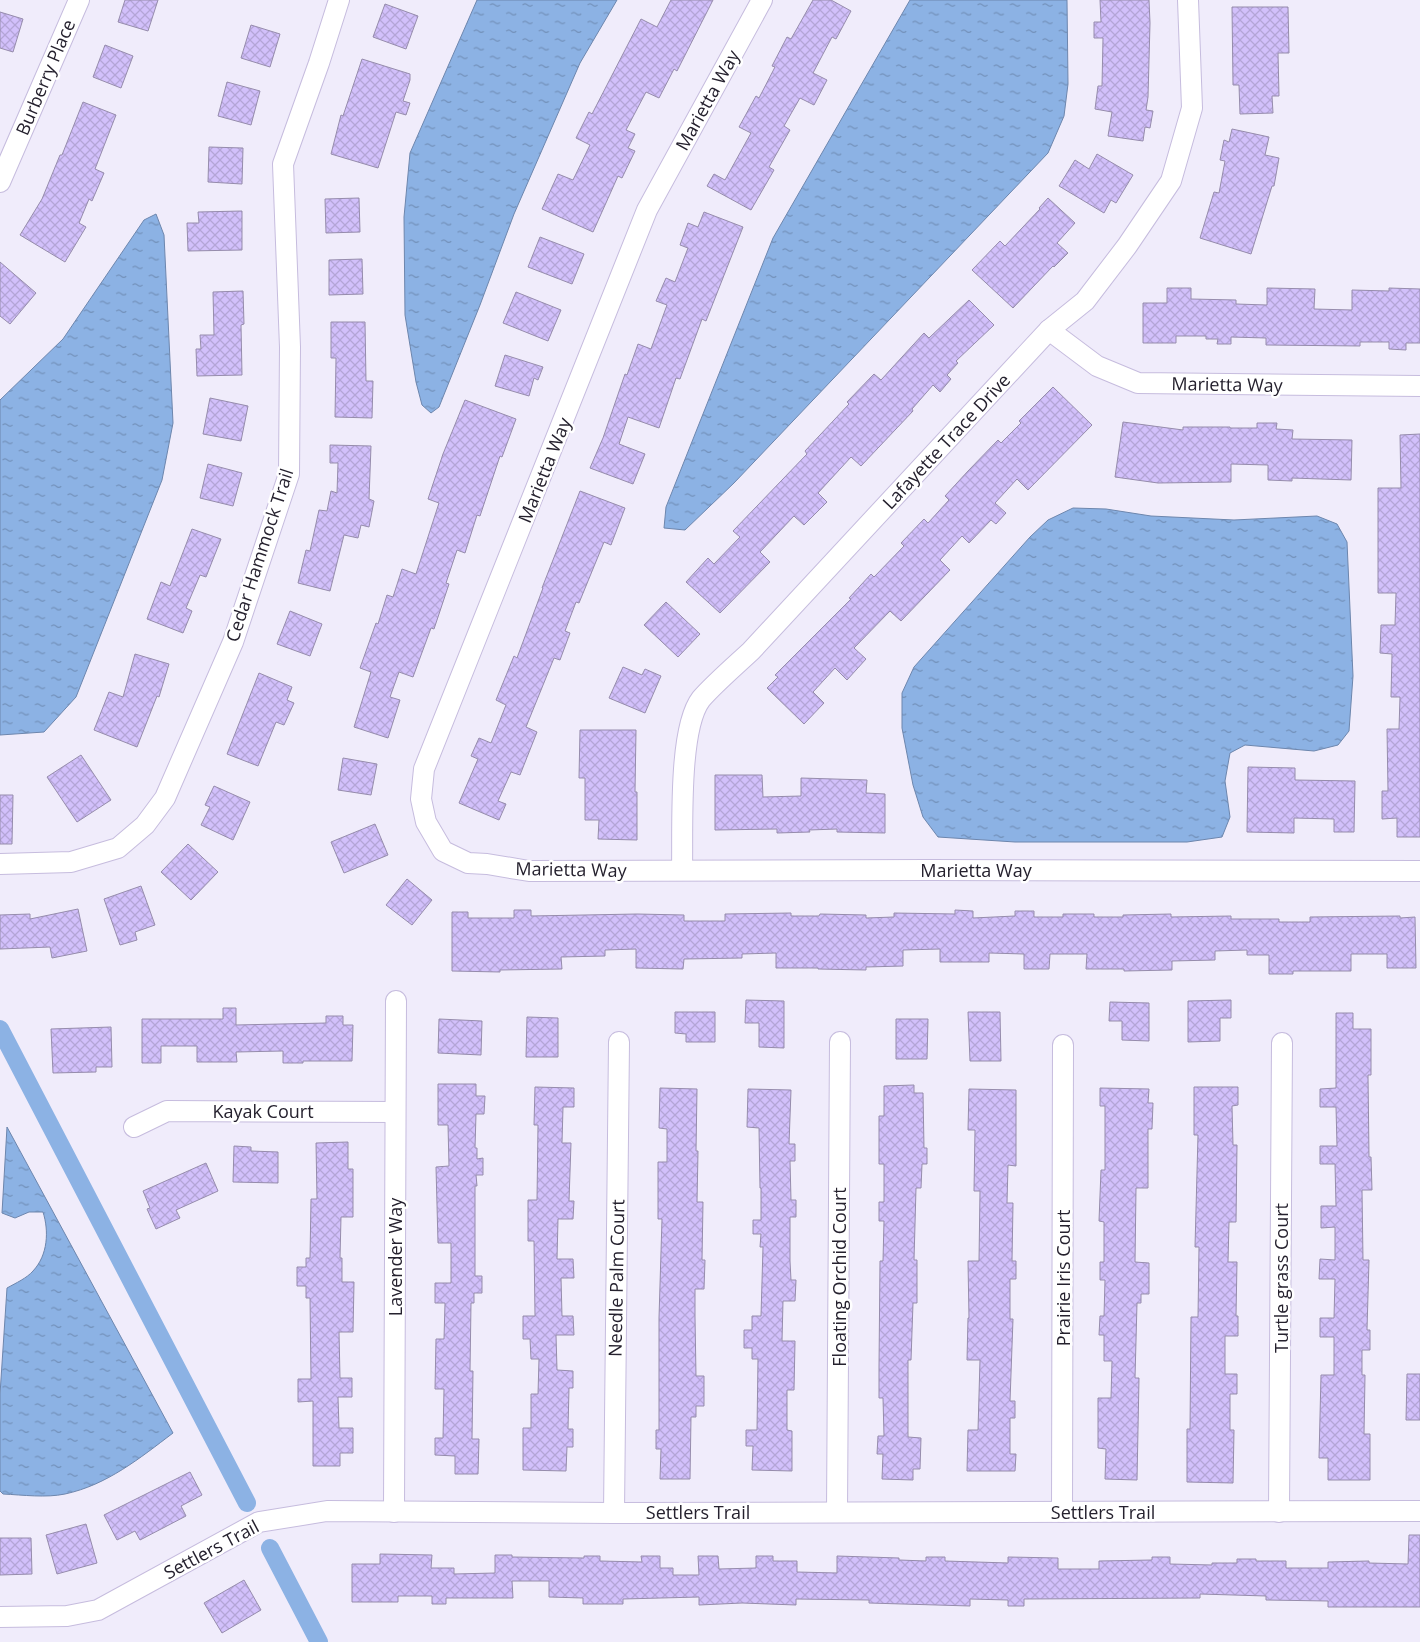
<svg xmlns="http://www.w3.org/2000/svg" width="1420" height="1642" viewBox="0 0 1420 1642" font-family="'Open Sans',sans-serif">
<defs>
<pattern id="water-ripples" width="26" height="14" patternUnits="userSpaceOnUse" patternTransform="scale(1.25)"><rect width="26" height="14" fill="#8cb2e4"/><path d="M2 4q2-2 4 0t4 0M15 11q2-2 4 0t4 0" fill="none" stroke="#7290b9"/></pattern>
<pattern id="building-cross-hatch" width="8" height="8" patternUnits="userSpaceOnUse" patternTransform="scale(1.25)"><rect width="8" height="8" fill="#d2c0fb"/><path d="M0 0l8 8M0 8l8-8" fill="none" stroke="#b4a5d7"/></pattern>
</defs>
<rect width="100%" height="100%" fill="#f0ecfb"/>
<g fill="url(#water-ripples)" stroke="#6d86ad">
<polygon points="477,0 617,0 580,63 514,214 480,305 439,407 431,413 422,405 416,382 405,315 404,217 410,153"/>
<polygon points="910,0 1067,0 1068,84 1064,116 1048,153 734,483 685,530 664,528 666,507 773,238"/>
<polygon points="156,214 164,235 173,423 162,480 76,697 44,732 0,735 0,400 63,339 144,220"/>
<polygon points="1073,508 1106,509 1151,516 1234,520 1317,516 1337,524 1347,542 1353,676 1349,731 1338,745 1314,751 1245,745 1230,753 1225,781 1230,817 1222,837 1187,842 1015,842 938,837 923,817 913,785 902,728 902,693 914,667 1030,537 1048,520"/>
<path d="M7,1127l166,306c-33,25 -66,52 -108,61 -19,4 -42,1 -62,0l-3,-3v-97l7,-106c9,-5 20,-10 26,-17 15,-16 16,-40 10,-59h-14l-14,6 -13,-5z"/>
</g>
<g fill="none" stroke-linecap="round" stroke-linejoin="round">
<g stroke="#8cb2e4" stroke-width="18">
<polyline points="0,1029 247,1503"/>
<polyline points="270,1548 319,1642"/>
</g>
</g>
<g fill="url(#building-cross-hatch)" stroke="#968cac">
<polygon points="125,0 158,0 148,31 118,22"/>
<polygon points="671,0 713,0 677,71 674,69 659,98 646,92 626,130 635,134 628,148 635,151 622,178 618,176 593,232 542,209 558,174 573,180 590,145 576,138 589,112 592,114 641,19 657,27"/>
<polygon points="813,0 831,0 851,11 836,39 832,37 813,73 827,80 814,105 800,98 784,126 790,130 769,167 774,170 751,210 707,186 714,174 725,180 751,133 739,127 756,96 759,98 775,67 772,66 787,37 791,39"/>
<polygon points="1100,0 1149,0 1150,23 1148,97 1146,110 1153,111 1150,128 1145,127 1143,141 1108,136 1112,112 1095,109 1098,86 1102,86 1103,38 1094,38 1094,22 1101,22"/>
<polygon points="385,4 418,16 406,49 373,37"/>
<polygon points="1232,7 1288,7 1289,53 1278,53 1279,96 1272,96 1273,113 1240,114 1239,85 1233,85"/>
<polygon points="0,12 23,19 13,52 0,48"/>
<polygon points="251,25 280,34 270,67 241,58"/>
<polygon points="105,45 133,56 121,88 93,77"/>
<polygon points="362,59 410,74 410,80 403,101 410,103 406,115 396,112 378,168 331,154 341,115 343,116"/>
<polygon points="227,82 260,91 251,125 218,116"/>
<polygon points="83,102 116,115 95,169 104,173 92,201 89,199 79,223 86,227 65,262 20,235 42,199 60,155 62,155"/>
<polygon points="1232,129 1269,137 1265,155 1279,158 1274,186 1272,186 1251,254 1200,238 1214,192 1219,193 1225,161 1220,160 1224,140 1229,142"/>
<polygon points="209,147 243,148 242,184 208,182"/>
<polygon points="1097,154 1133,175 1116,203 1111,200 1104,213 1059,186 1075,160 1089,169"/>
<polygon points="359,198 360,232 326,233 325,199"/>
<polygon points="1048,198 1075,223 1057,243 1068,253 1054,267 1053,266 1013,308 972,270 1000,241 1005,246 1040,209 1039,208"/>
<polygon points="242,211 242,250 188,251 187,223 199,223 198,212"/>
<polygon points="704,212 743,227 706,321 702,319 680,379 676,378 659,428 628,417 619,444 645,454 633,484 590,468 603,438 625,374 627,375 638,344 651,349 667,305 656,301 666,278 675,282 688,248 680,245 688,223 698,227"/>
<polygon points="540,237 584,254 572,284 528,267"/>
<polygon points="362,259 363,294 329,295 329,260"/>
<polygon points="0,262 36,293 10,324 0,316"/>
<polygon points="1167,288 1191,288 1191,299 1236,300 1236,304 1267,305 1267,288 1315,289 1314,309 1352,310 1352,290 1389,291 1389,288 1420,289 1420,343 1406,343 1406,350 1389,349 1389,342 1360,342 1360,346 1266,345 1266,338 1231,337 1231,344 1217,344 1218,339 1206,339 1206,336 1176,336 1176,343 1143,343 1143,303 1167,303"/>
<polygon points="243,291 244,324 241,325 242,375 197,376 196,349 201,349 200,335 214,335 213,292"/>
<polygon points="516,292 561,310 548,341 503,323"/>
<polygon points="969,300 994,325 956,361 958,363 947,375 951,379 940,392 933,385 912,409 913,411 861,466 851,457 818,493 827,502 804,525 794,516 760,552 770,562 720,613 686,582 708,558 714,564 740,537 733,531 807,454 805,451 849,404 847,402 874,374 881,380 924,333 929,338"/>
<polygon points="331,322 365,322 366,381 373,381 372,418 335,417 336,358 331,358"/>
<polygon points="505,355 543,367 538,380 534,378 529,396 495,386"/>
<polygon points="1053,387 1092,425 1028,490 1017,479 995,503 1006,513 996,524 991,520 969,543 962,536 940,560 950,570 901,621 890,611 854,648 866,659 847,680 835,668 813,692 824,703 804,724 767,688 778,677 775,675 851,599 849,598 871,574 874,577 904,546 901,543 924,519 928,523 949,500 945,496 968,471 998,440 1001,443 1021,423 1019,421"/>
<polygon points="210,398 248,406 241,441 203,434"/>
<polygon points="465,400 516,419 502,457 500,456 480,516 477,515 465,553 457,550 446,583 449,584 434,629 431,628 413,677 399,672 390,697 400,700 388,738 354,727 371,672 360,668 376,623 378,624 387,595 393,597 402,569 416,574 439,503 428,499 443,454"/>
<polygon points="1123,422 1183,430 1183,427 1230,427 1230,428 1257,428 1257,423 1277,423 1276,429 1293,430 1292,439 1352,440 1351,480 1292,478 1292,481 1268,480 1268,465 1231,464 1231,482 1158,483 1115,477"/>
<polygon points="1420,434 1420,837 1397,837 1397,818 1382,819 1382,791 1388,791 1387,729 1399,729 1400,697 1391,697 1392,654 1380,653 1381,625 1395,625 1396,593 1378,593 1378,488 1401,488 1400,435"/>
<polygon points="330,445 371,446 369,499 374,501 369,527 361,525 358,538 344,535 330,591 298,583 306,550 310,551 319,510 327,511 331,491 337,493 338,463 330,463"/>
<polygon points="208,464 242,473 233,506 200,498"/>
<polygon points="580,491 625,508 611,545 604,542 579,603 576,602 565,631 570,633 560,660 554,658 526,727 537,732 520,775 511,772 498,801 506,804 499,820 459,803 478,759 471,756 479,738 491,743 506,705 496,700 514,656 517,658 543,588 542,588"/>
<polygon points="192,529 221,539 206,577 200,575 186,608 192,611 183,633 147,619 161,582 170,586"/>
<polygon points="666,602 700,634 678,657 644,625"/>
<polygon points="290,611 322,624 310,656 277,644"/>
<polygon points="135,654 169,664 159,697 157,696 137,747 94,730 109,692 123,697"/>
<polygon points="623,667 642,675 645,669 661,676 645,713 609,698"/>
<polygon points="259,673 292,687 287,700 294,703 284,725 276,722 258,766 227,754"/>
<polygon points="580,730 636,730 635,792 637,792 637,840 598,839 599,820 585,820 585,778 579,778"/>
<polygon points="81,755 111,800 77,822 47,777"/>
<polygon points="343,758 377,764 371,795 338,790"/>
<polygon points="1248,767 1295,768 1295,780 1355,781 1354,832 1334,832 1334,819 1294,818 1294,833 1247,832"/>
<polygon points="715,775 762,775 763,797 801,796 801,778 867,780 866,793 885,794 885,833 837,832 837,829 809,830 810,832 777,833 777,829 715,830"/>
<polygon points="214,786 250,802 233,840 201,825 210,807 205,805"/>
<polygon points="0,795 13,795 12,844 0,844"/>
<polygon points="375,824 388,855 344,873 331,842"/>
<polygon points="188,844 218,872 191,900 161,872"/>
<polygon points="407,879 432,900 412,925 386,905"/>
<polygon points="141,886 155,925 135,932 137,940 120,945 104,899"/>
<polygon points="78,909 87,951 52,958 50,947 0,949 0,915 30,914 30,919"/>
<polygon points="514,910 531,910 531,916 637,914 684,915 684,921 725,921 725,914 791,913 791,916 819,916 820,914 866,915 866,918 894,917 894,913 955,914 955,910 973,911 973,918 1015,916 1015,911 1034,911 1034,917 1063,917 1063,914 1094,914 1094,917 1123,917 1123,915 1171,914 1171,917 1231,916 1231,919 1279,919 1279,922 1310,922 1310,917 1400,916 1400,918 1415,917 1416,968 1387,968 1387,954 1351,954 1351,971 1293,971 1293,974 1269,974 1269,955 1247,955 1247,950 1215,951 1215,960 1172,961 1172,970 1124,971 1124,969 1086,969 1087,954 1050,954 1049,969 1024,969 1024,954 989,953 989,962 940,962 940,949 903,950 903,966 866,967 866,970 818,969 818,968 776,968 776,953 742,954 742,958 684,959 683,969 636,968 636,949 605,950 605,956 561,957 562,969 500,970 500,972 452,971 452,912 468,912 468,918 514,918"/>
<polygon points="746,1000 784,1001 784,1048 759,1047 759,1023 745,1023"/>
<polygon points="1231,1000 1231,1018 1220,1018 1220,1041 1188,1042 1188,1001"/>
<polygon points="1110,1002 1149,1003 1149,1041 1122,1040 1122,1021 1109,1021"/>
<polygon points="223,1008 236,1008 236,1025 326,1023 326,1016 343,1016 343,1025 353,1025 352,1061 303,1061 303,1063 283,1063 283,1051 236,1052 237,1062 197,1062 197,1046 161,1046 161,1063 142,1063 142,1019 223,1019"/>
<polygon points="675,1012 715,1012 715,1042 686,1042 686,1034 675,1033"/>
<polygon points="968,1012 1000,1012 1001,1061 970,1061"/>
<polygon points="1336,1013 1353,1013 1353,1029 1371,1029 1371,1075 1368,1075 1369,1157 1371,1157 1372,1190 1362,1190 1363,1260 1369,1260 1367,1330 1370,1330 1370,1350 1362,1350 1362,1375 1365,1375 1364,1434 1370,1434 1370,1480 1328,1480 1328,1458 1319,1458 1321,1375 1334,1375 1334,1337 1320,1337 1320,1318 1334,1318 1335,1279 1319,1279 1320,1259 1335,1260 1335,1227 1321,1228 1321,1206 1336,1206 1335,1164 1320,1164 1320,1146 1337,1146 1336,1107 1320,1107 1320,1089 1336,1088"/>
<polygon points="527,1017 558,1018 558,1057 526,1057"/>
<polygon points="439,1019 482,1021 481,1055 438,1053"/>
<polygon points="896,1019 928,1019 927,1059 896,1059"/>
<polygon points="111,1027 112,1067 96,1067 96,1072 53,1073 51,1029"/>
<polygon points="438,1084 476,1084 476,1096 485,1096 484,1114 476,1114 475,1148 477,1148 477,1159 483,1158 483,1175 476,1175 477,1186 475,1186 475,1276 482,1276 482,1293 474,1293 474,1303 471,1303 470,1371 473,1371 472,1439 479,1439 478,1474 455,1474 455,1456 435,1455 435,1438 443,1438 444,1389 435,1389 436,1339 444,1339 445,1303 435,1303 435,1283 451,1283 451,1243 438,1243 436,1167 449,1166 448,1125 438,1125"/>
<polygon points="914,1085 914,1093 923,1093 924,1148 927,1148 927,1164 922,1164 921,1188 916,1188 914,1260 917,1260 917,1303 913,1303 911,1360 908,1360 908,1437 921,1438 920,1469 913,1469 913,1480 882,1479 883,1454 877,1454 878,1436 884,1436 883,1398 879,1398 879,1367 880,1261 883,1261 884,1221 879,1221 879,1202 884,1202 884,1164 879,1164 879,1116 884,1116 884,1086"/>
<polygon points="535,1087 574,1088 574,1107 563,1107 562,1143 571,1143 569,1201 574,1201 573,1219 558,1219 557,1259 573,1259 574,1278 561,1278 562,1316 573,1316 574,1335 556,1335 557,1370 573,1371 573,1388 569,1388 568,1429 573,1429 573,1447 567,1447 566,1471 523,1470 523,1428 531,1428 531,1394 538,1394 539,1359 531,1359 530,1339 523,1339 523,1316 535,1316 534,1241 528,1241 528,1200 537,1200 538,1125 534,1125"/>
<polygon points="1194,1087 1238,1087 1238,1105 1232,1106 1233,1145 1237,1145 1236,1222 1229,1222 1228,1262 1237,1262 1236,1316 1238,1316 1238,1336 1225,1336 1225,1374 1237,1374 1237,1394 1230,1394 1230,1430 1234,1430 1233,1483 1187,1482 1187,1429 1190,1429 1191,1317 1198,1317 1199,1247 1195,1247 1198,1135 1194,1135"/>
<polygon points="660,1088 697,1089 696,1151 698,1151 697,1202 703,1202 702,1260 705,1260 704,1289 695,1289 695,1317 696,1376 704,1376 704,1406 696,1406 696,1417 691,1417 690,1479 660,1479 661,1449 656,1449 656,1430 659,1430 659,1318 662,1219 658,1219 658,1162 667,1162 667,1129 659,1128"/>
<polygon points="1100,1088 1149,1089 1148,1103 1153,1103 1152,1129 1148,1129 1148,1188 1136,1188 1135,1262 1149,1263 1149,1294 1141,1294 1141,1303 1137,1303 1135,1378 1139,1378 1137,1480 1105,1479 1106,1449 1098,1448 1098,1398 1111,1398 1112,1361 1104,1361 1104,1335 1099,1335 1100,1316 1104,1316 1105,1280 1100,1280 1100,1262 1104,1262 1104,1222 1099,1221 1101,1170 1105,1170 1105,1106 1100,1106"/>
<polygon points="748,1089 791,1090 789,1144 795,1144 795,1161 790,1161 791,1200 796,1200 796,1217 790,1217 790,1261 791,1280 796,1280 795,1301 783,1301 782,1341 795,1341 794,1390 787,1390 787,1430 792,1431 792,1471 752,1470 753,1446 746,1446 746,1430 757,1430 758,1359 752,1359 752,1348 744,1348 744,1330 752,1330 752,1316 761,1316 763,1247 760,1247 761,1234 753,1234 753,1220 761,1220 761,1188 760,1188 759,1128 747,1127"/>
<polygon points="969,1089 1016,1090 1016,1166 1008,1165 1007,1203 1013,1203 1012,1261 1016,1261 1016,1279 1010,1279 1010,1319 1013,1319 1010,1401 1015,1401 1015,1418 1010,1418 1010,1454 1016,1454 1015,1471 967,1471 968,1430 978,1430 980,1360 967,1360 968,1318 969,1318 968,1261 979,1261 980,1191 974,1191 975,1130 968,1130"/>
<polygon points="348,1142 348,1169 353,1169 353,1217 341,1217 340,1258 342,1258 342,1282 354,1282 353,1332 339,1332 340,1378 352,1378 352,1397 338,1397 339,1428 353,1428 353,1453 340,1453 340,1466 313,1466 313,1401 298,1402 298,1379 311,1379 310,1298 306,1298 306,1286 297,1286 297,1267 306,1267 306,1258 310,1258 311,1199 317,1199 316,1143"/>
<polygon points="234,1146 251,1147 251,1151 278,1152 278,1183 233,1182"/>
<polygon points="206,1163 218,1191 176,1210 180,1218 156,1229 147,1209 150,1208 143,1191"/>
<polygon points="1407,1374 1420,1374 1420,1420 1406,1420"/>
<polygon points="190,1472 202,1495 181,1506 186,1516 140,1540 135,1531 117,1540 104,1515"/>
<polygon points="86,1524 97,1563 57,1574 46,1535"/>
<polygon points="1409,1535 1420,1535 1420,1607 1328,1607 1328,1601 1266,1600 1266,1596 1200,1594 1200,1598 1024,1599 1024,1606 1008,1606 1008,1600 970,1599 970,1606 869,1603 869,1600 796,1599 796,1605 742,1603 699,1605 699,1597 623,1599 623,1604 583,1604 583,1598 549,1597 549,1581 512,1581 513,1598 446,1598 446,1604 432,1604 432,1596 398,1596 398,1602 352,1602 352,1564 380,1564 380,1554 432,1555 431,1568 454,1568 454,1574 495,1573 495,1555 512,1555 512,1557 584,1558 584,1556 600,1556 600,1561 642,1562 641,1556 660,1556 660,1568 673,1568 673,1575 699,1575 698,1556 718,1556 719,1569 756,1568 756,1556 773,1556 773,1561 797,1561 797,1572 837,1573 837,1556 899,1558 899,1560 926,1561 926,1557 945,1557 945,1561 1008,1563 1008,1557 1058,1558 1058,1569 1099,1569 1099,1561 1152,1560 1152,1557 1170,1557 1170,1564 1212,1565 1212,1563 1237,1563 1237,1559 1256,1559 1256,1561 1286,1561 1286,1568 1328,1568 1328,1562 1369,1561 1369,1563 1408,1564"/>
<polygon points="0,1538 31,1538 32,1574 0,1575"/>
<polygon points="244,1580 261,1610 222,1633 204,1603"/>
</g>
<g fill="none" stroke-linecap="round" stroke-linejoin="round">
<g stroke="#c6bcde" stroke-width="22">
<g id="street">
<polyline points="762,0 647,210 424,769 421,799 426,822 443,851 468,863 487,864 529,871 929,870 1420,871"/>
<polyline points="0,182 79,0"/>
<polyline points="1049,330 1097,366 1138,383 1420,386"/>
<polyline points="0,864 71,862 118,848 145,825 165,798 233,642 289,474 290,347 283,164 319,63 339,0"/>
<path d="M682,870c1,-40 -4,-141 19,-171 13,-15 35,-34 50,-48l298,-321 36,-29 42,-55 44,-65 21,-73 -4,-108"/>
<polyline points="134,1127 167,1111 395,1112"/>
<polyline points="394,1512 396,1001"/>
<polyline points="837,1512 840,1042"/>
<polyline points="1062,1512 1063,1045"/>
<polyline points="1279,1512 1282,1043"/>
<polyline points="614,1513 619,1042"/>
<polyline points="0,1617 67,1616 98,1610 259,1522 327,1511 614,1513 1420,1511"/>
</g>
</g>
<use href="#street" stroke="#fff" stroke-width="20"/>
</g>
<g text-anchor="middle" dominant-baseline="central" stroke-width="5" stroke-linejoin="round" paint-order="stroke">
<g font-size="18" fill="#25212e" stroke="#fff">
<text transform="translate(45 77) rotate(-67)">Burberry Place</text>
<text transform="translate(707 100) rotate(-61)">Marietta Way</text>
<text transform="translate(1227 384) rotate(1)">Marietta Way</text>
<text transform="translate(946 441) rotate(-47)">Lafayette Trace Drive</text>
<text transform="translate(544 470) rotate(-68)">Marietta Way</text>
<text transform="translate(259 555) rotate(-72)">Cedar Hammock Trail</text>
<text transform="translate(571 869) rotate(1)">Marietta Way</text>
<text x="976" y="870">Marietta Way</text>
<text x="263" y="1111">Kayak Court</text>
<text transform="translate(395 1257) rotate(-90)">Lavender Way</text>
<text transform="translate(839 1277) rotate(-90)">Floating Orchid Court</text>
<text transform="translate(616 1278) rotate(-89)">Needle Palm Court</text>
<text transform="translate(1063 1278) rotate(-90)">Prairie Iris Court</text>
<text transform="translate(1281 1278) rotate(-90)">Turtle grass Court</text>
<text x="698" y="1512">Settlers Trail</text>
<text x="1103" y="1512">Settlers Trail</text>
<text transform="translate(211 1549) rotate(-28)">Settlers Trail</text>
</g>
</g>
</svg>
